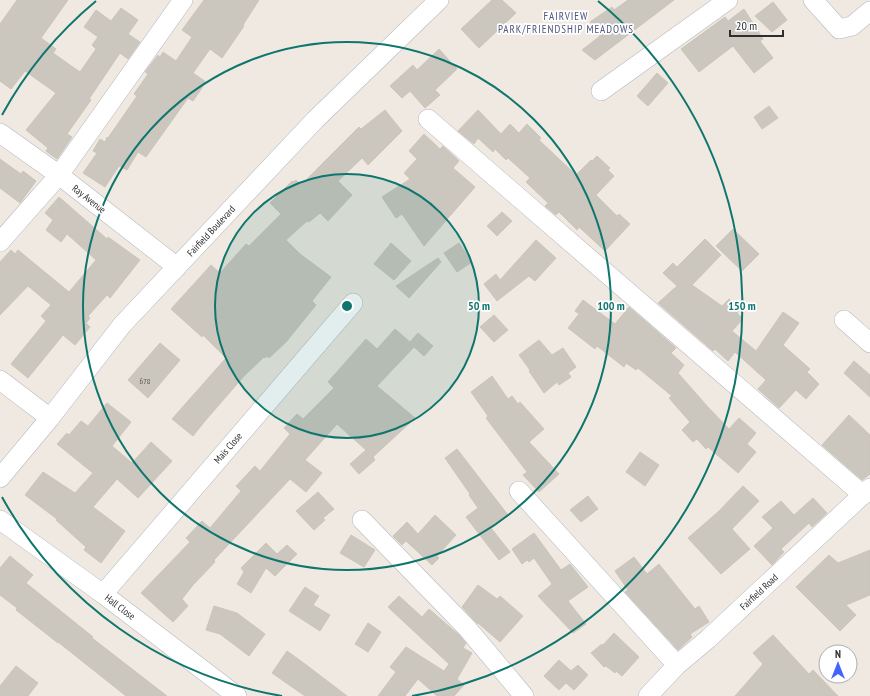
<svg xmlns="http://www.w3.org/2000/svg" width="870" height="696" viewBox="0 0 870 696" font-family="'PT Sans Narrow',sans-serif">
<rect width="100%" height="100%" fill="#efe9e1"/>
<g fill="#cbc7bf" stroke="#cbc5ba">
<polygon points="17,0 68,0 41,38 56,49 53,53 80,72 96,49 92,45 98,37 84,27 96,10 111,21 121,8 138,20 128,34 140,42 128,59 120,53 89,99 91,100 67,134 72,137 57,159 46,151 48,148 26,130 56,93 25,71 11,89 0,81 0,24"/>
<polygon points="204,0 259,0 243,25 244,26 222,58 210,49 193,73 206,82 193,101 188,98 146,157 138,152 127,170 119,166 105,187 83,173 97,153 93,151 100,139 105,142 107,137 108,138 137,96 134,94 148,74 145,72 158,55 160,57 163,52 176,61 192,37 182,30"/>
<polygon points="492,0 502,0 516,13 479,48 461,29"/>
<polygon points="628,0 674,0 595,60 582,50 600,36 590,22 612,7 614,10"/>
<polygon points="773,2 787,20 772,32 755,16"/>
<polygon points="744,9 763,39 760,41 773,58 754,73 733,46 699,72 681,49 725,17 728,21"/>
<polygon points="439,49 457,69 435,90 440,95 425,108 410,91 402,98 390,86 413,65 417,70"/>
<polygon points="657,73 668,83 648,106 637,96"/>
<polygon points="769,106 778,118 762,129 754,117"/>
<polygon points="385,110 402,131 368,165 362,158 338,181 352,195 328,221 320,213 309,222 307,221 286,240 300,254 331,277 312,301 316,305 286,342 269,358 267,356 265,358 264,357 244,376 205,421 193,436 172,419 226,358 203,335 202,337 171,309 211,265 220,273 246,244 249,246 281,214 270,203 292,181 293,182 296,180 301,185 359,127 361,129"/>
<polygon points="478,110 501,134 510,124 519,133 527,124 541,138 539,140 576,175 591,160 592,161 597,156 610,168 608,170 614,176 596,195 617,216 619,214 630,224 605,251 579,227 577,230 559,212 556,215 545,206 548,203 526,182 530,178 508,158 506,160 495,149 493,152 478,138 474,144 458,131"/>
<polygon points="424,134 440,149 443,146 459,161 453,168 475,187 424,246 402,214 396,218 382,197 410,179 404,173 417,159 409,151"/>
<polygon points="0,159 21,174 23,171 36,181 20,203 0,188"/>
<polygon points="59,197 107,239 108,237 140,260 110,298 107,295 88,316 90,318 86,323 90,327 75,345 63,335 28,378 11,364 46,321 41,316 51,305 28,286 0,315 0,262 11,250 15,254 18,250 69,292 96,260 67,234 61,242 46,230 53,220 45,213"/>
<polygon points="502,212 512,221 497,236 487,226"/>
<polygon points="733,229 759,254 742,271 716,246"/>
<polygon points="705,239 721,255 692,285 722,306 729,299 740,309 737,313 743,319 732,331 756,351 783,312 799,323 783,345 810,369 807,372 819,384 806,399 796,390 779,408 758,389 766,380 735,352 728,361 715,349 713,351 658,303 677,286 663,273 673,263 677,267"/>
<polygon points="536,240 556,258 535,281 529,276 497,301 484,284 496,274 500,280"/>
<polygon points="391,243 411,261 394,280 374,264"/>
<polygon points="459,243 472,262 457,272 444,253"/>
<polygon points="438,258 441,262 409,298 396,286"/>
<polygon points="583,300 615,324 629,307 676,348 671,353 684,365 678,373 707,406 729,429 739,418 756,433 747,444 756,452 738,473 708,447 706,449 697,439 693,442 682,430 690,422 669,398 672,396 638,368 636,370 626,363 624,367 597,346 595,349 568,328 579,314 575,311"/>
<polygon points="494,315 508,330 494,342 480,327"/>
<polygon points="395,329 410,342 418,333 433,346 424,356 414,347 377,386 415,418 373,457 375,460 359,474 350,464 366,450 337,424 305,460 322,473 306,492 290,479 214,560 215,562 193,585 182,599 188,606 173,622 141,593 190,542 186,538 202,521 210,528 241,491 236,486 255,466 260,471 290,434 284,428 297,414 303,419 334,388 328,382 366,339 377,349"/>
<polygon points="539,340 552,355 563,348 576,367 568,373 571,377 559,385 557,382 544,393 529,371 530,370 519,355"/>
<polygon points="160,343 180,360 148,398 128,380"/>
<polygon points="854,361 870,375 870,397 844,373"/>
<polygon points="492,376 508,399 512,396 518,404 520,402 544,429 529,442 559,474 539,492 523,475 527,472 486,418 488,416 471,392"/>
<polygon points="107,403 131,422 112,446 132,463 151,442 172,461 138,498 117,479 93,507 125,531 101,563 84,550 86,547 56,520 57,519 25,495 43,472 75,493 93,473 57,444 67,433 69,435 81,421 88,426"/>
<polygon points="849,415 870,435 870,474 862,480 822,445"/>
<polygon points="457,449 508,515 491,528 510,552 499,560 466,517 478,508 469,495 470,494 445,458"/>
<polygon points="640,452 659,465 645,486 626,472"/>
<polygon points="743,486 759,501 732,529 750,549 721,574 688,538 718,512"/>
<polygon points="318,492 334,509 323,518 325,520 314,530 296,511"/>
<polygon points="588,496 598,509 581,522 570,510"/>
<polygon points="813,498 827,513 812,527 809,523 781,549 784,552 772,565 754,546 773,528 762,517 781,501 794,515"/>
<polygon points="435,515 456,535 437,556 439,558 432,565 406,541 402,545 393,536 407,522 418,534"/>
<polygon points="534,533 561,570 570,564 588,587 568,601 586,624 573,633 538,596 552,584 534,558 529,562 527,560 522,564 512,549"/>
<polygon points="351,535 375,550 364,567 340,553"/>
<polygon points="266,543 277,554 287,545 297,554 275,576 266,568 251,593 237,584 244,572 241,568"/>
<polygon points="870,550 870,595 846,605 856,615 840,631 796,587 829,555 838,563"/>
<polygon points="10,556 33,575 26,583 93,637 92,638 167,696 126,696 58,642 58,643 16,610 17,608 0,595 0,568"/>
<polygon points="634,557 647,574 659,564 695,609 699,606 709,622 690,634 692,637 678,650 625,592 628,590 615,571"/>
<polygon points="478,585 497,599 500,596 523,616 500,642 478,623 478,624 462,607"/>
<polygon points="305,587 319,596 313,605 330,615 320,631 289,611"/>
<polygon points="399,596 422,617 429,609 459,635 466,643 463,648 472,653 457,679 464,685 454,696 437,696 418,679 405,696 378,696 396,672 390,667 406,647 444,671 449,664 388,607"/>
<polygon points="214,606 237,613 265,634 249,656 220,634 206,630"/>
<polygon points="368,623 381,632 368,652 355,644"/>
<polygon points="614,633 639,657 622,676 616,671 615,673 606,666 604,667 591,653 602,644 603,645"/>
<polygon points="773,635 809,674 813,670 838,696 735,696 763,664 753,653"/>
<polygon points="287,651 305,664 347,696 305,696 272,673"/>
<polygon points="559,660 571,671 578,665 588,675 574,690 566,683 559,690 544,676"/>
<polygon points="16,666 38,683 28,696 0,696 0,686"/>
</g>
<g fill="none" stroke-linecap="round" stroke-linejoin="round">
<g stroke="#b4b7c1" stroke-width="20">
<g id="street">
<polyline points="813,0 839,29 852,26 870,11"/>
<polyline points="601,91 728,0"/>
<polyline points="428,119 863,495"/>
<polyline points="0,133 59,175 177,267"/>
<polyline points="0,242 59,175 183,0"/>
<polyline points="844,320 870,343"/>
<polyline points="0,380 50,418"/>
<polyline points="0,478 50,418 122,325 315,120 439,0"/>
<polyline points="519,491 677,665"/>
<polyline points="0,520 103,594 237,696"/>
<polyline points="362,520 467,628 524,696"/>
<polyline points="103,594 353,303"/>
<polyline points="648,696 677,665 708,639 870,488"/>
</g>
</g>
<use href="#street" stroke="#fff" stroke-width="19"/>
</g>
<circle cx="347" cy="306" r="132" fill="#0f766e" fill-opacity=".12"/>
<g fill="none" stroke="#0f766e" stroke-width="2">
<circle cx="347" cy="306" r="132"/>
<circle cx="347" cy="306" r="264"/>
<path d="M282 696A395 395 0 0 1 2 497M2 115A395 395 0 0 1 96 1M598 1A395 395 0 0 1 412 696"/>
</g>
<g text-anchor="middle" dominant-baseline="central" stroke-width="3.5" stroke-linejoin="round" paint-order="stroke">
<g font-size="8" fill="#555452">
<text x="145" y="381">678</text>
</g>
<g font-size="10" fill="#2e2e2e" stroke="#fff">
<text transform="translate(89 199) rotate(38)">Ray Avenue</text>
<text transform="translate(211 231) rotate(-47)">Fairfield Boulevard</text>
<text transform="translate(228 448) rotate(-49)">Mais Close</text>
<text transform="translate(759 592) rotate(-43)">Fairfield Road</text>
<text transform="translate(120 607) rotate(37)">Hall Close</text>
</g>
<g font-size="11" letter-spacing="1" fill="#4d5680" stroke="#fff">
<text x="566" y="16">FAIRVIEW<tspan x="566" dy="13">PARK/FRIENDSHIP MEADOWS</tspan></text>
</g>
</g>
<circle cx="347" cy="306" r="6" fill="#0f766e" stroke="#fff" stroke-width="2"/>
<g font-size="12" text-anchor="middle" font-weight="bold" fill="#0f766e" stroke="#fff" stroke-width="3.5" stroke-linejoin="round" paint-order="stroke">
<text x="479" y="310">50 m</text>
<text x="611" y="310">100 m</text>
<text x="742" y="310">150 m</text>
</g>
<g transform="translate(838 664)"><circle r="19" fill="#ffffff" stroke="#ababab"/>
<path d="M0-3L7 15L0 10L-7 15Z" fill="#4264fb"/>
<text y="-6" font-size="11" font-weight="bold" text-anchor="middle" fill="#2e2e2e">N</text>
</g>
<path d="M730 30v6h53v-6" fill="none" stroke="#2e2e2e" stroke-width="2"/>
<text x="736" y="30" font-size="12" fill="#2e2e2e" stroke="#ffffff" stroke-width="3" paint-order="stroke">20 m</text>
</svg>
